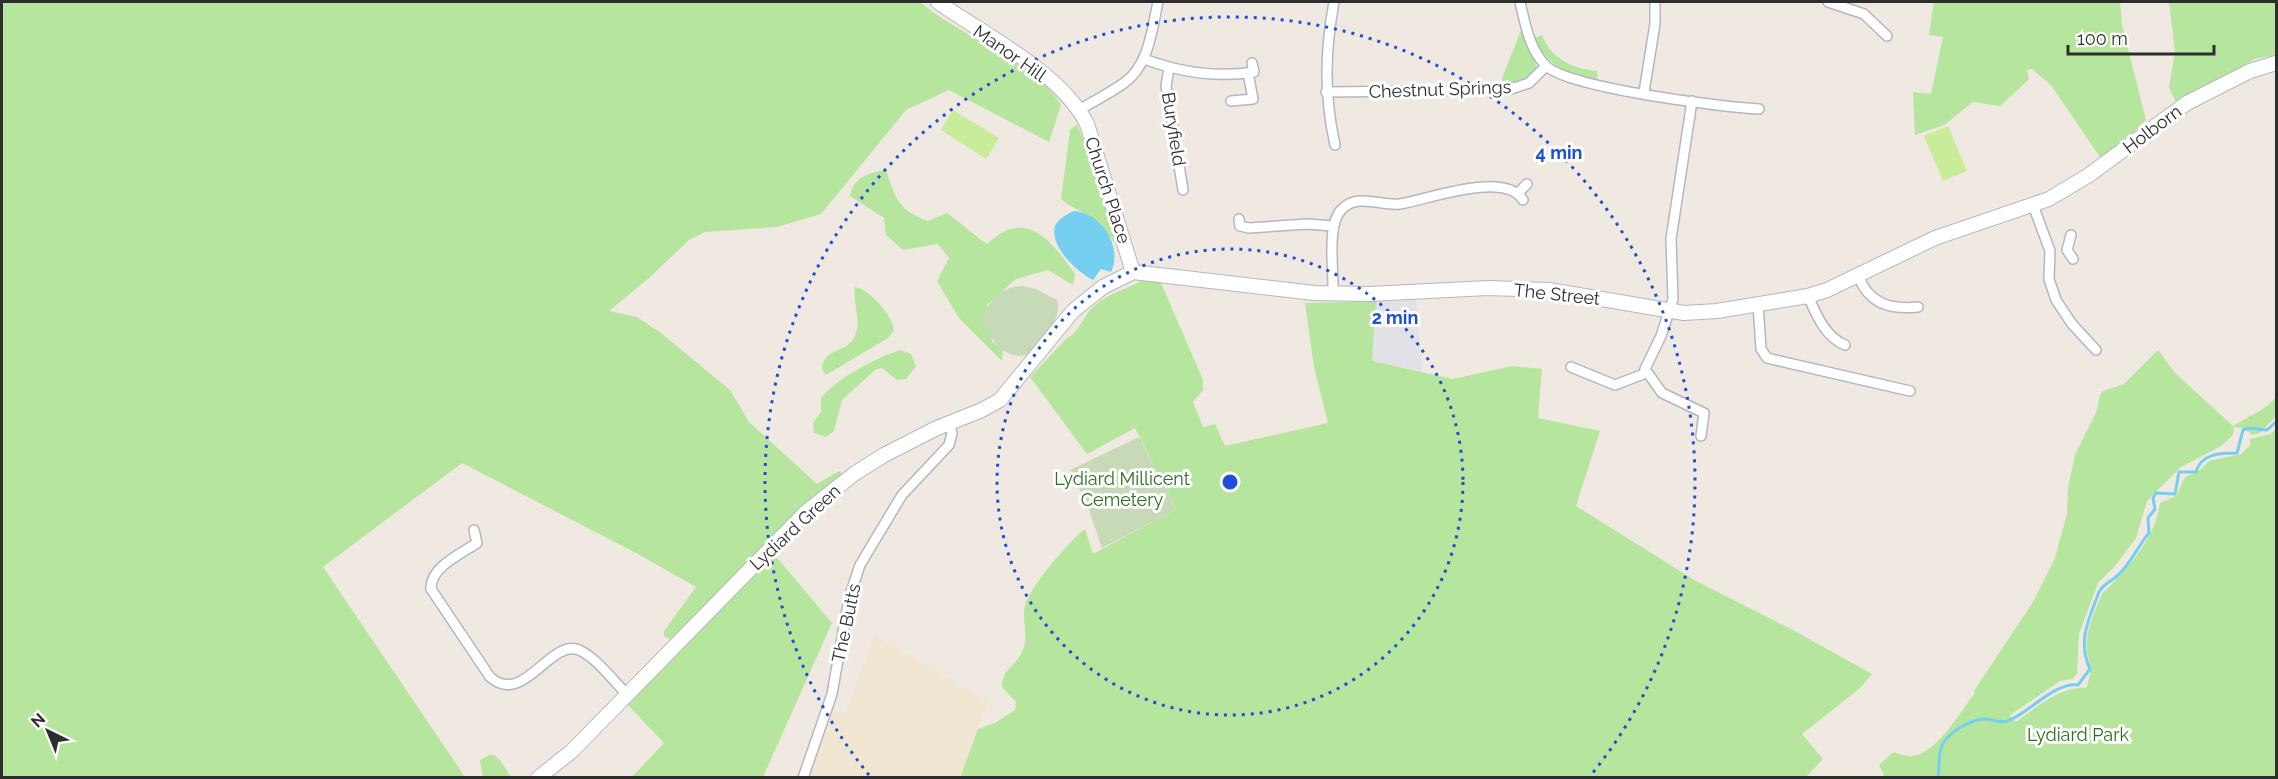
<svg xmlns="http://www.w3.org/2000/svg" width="2278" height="779" viewBox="0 0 2278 779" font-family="Raleway,sans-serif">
<rect width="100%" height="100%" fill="#efe9e1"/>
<polygon fill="#e3e1e8" points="1416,300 1422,371 1372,361 1376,301"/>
<polygon fill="#f0e6d1" points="874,635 988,702 960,777 807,778 828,709 845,715"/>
<g fill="#b6e59e">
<path d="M2,2h918c38,32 118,64 141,103l-12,37 -100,-52 -43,20 -85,104 -44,13 -72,5 -16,8 -40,38 -40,33 28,6 24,16 69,57 19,32 68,62 22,-13 6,5 -13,9 -83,74 -78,81 -7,-4v-5l32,-44 -58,-33 -176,-91 -139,104 142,210 -463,1z"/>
<polygon points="1934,2 2120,2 2122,25 2146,120 2124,142 2100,157 2051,85 2032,69 2027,70 2029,79 2026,82 2000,106 1973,102 1944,125 1915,135 1913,92 1931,94 1943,37 1929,35"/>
<polygon points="2169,2 2276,2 2276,55 2255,59 2176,102 2169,88 2175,51"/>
<path d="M1522,28l15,40c-8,13 -21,16 -35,19v-9z"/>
<path d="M1542,35c9,24 31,34 55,36l1,10c-29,-5 -51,-15 -64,-43z"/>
<path d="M1077,124l37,94 7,34c-9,-13 -19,-26 -32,-36 -10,-7 -18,-8 -28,-17l9,-69z"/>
<path d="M886,170c10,29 12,40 42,51l19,-8c14,10 25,21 40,31 39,-37 64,-4 88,30l-2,11 -25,-15 -32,9 -29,26 5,36 11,9 -1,11 -43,-43 -22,-37 12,-23 -11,-14 -35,6 -17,-15 -2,-17 -34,-22c4,-19 18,-23 36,-26z"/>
<path d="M1143,280l18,3 42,97v10l-10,12 10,25 12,-3 10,22 103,-23 -14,-56 -9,-64 71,-2 -4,60 81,18 59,-13 30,3 -4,49 62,13 -24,75 120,75 93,47 83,46 -13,15 -57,45 21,25 -17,18 -846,1 18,-49 17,-6 20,-13 1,-8 -14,-15c0,-18 13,-20 20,-35 8,-15 -1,-29 3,-46 4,-18 44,-65 60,-77l8,25 83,-45 -41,-81 -48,26 -57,-77 36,-38c13,-6 17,-23 27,-32 14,-13 34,-18 50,-27z"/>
<path d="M855,287c14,2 38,29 39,43l-6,8 -62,37 -4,-6c1,-21 24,-16 32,-31 9,-16 -2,-35 1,-51z"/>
<path d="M901,350l10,4 5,12 -10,13 -9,1 -15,-12 -7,2 -33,30 -8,31 -8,6 -12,-4 -1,-10 8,-11v-14c16,-20 56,-41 80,-48z"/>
<path d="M2158,350l17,23 58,53c15,-10 32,-15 43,-29v19l-16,17 -8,2 -7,-6 -11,-2 -1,8 -12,11 -40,21 -34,34 -11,37 -21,28 -17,17 -19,51 -2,40 -5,5 -12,2 -50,34 6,7c20,-14 44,-36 70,-34 10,-27 -1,-26 1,-47 1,-16 9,-33 15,-47 26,-26 52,-53 58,-91l16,-7 9,-19 15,-7 9,-9 32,-7 9,-9v-6l21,-5 5,-6v349h-395l3,-2 -5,-10 15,-13c5,2 13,5 19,4 24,-3 48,-45 62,-63l-1,-2 59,-89 22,-44 12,-44 1,-26 7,-33 22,-45 3,-15 3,-4 21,-7z"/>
<polygon points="773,553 832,623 763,777 632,777 664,743 626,703 696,635"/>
<polygon points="489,755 494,755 500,760 511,777 483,777 480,760"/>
</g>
<g fill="#c8d9b8">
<path d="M1023,286l13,3 21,11c6,21 -16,39 -27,54 -23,9 -42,-16 -48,-35 8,-20 19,-32 41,-33z"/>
<polygon points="1139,437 1176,509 1102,548 1087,504 1070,470"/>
</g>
<g fill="#c9ec9a">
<polygon points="953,110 999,138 986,159 941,130"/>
<polygon points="1948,126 1967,171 1943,181 1924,136"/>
</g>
<path fill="#75cff0" d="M1074,211c28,2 49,36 37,61l-10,-3 -8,11c-16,-8 -44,-34 -38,-54 3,-7 12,-12 19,-15z"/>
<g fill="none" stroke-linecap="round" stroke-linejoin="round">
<path stroke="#75cff0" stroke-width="3" d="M1938,778c2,-12 -1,-25 6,-36 7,-11 27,-22 39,-23 11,-1 16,6 27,1 21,-9 45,-38 68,-35l12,-16c-13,-28 -1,-50 9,-77 5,-9 14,-11 21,-19 11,-10 18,-27 29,-40l-1,-15 7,-9 -2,-11 3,-5 19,1 4,-22h17c5,-19 26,-19 41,-19l6,-23 5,-2 19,2 9,-8"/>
<g stroke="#b4b7c1" stroke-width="12">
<g id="street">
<path d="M1334,2c-9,49 -10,93 1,143"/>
<path d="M1520,2c5,21 9,46 25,63 22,23 177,42 214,44"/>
<polyline points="1828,2 1864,14 1887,36"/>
<path d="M1144,59c35,13 72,19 110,13l-2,-9"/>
<polyline points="1169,68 1166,86 1183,190"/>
<polyline points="1326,92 1508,90 1529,83 1546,66"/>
<polyline points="1644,92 1655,24 1655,2"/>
<polyline points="1231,101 1253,99 1248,73"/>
<polyline points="1692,101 1671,239 1673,299 1661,336 1645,369 1662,393 1704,413 1701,436"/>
<path d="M1079,110c15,-9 31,-17 45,-27 25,-17 28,-54 34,-81"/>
<polyline points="1518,193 1527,184"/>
<polyline points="2033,205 2050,251 2049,279 2056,300 2072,324 2096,350"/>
<polyline points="1239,219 1240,226 1249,228 1307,224 1333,226"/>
<polyline points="2071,235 2067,250 2073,259"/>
<path d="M1858,275c10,28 31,35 60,32"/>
<path d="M1333,294c1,-23 -7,-70 9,-85 16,-16 38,-3 58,-5 26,-4 104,-34 123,-4"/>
<path d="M1808,296c8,18 17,41 37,49"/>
<polyline points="1758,304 1761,349 1767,358 1910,391"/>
<polyline points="1571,367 1615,385 1646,373"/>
<path d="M474,530l3,13c-16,11 -47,24 -46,46l59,88c34,30 60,-39 89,-27 18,8 34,31 48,44"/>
<polyline points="803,778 832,694 849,598 860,565 902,495 949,445 952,433 949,423"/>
</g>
</g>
<g stroke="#b4b7c1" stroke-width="16">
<g id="secondary">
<path d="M938,2c46,33 123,70 149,122l46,148"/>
<polyline points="538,778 572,751 806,512 854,474 884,455 937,428 982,410 1000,400 1073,311 1103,287 1133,272 1314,293 1369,294 1488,288 1549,290 1684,313 1717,311 1808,296 1827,290 1935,238 2049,199 2089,175 2187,103 2250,71 2276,63"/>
</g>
</g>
<use href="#street" stroke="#fff" stroke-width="9"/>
<use href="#secondary" stroke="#fff" stroke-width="14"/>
</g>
<g fill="none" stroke="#1d4ed8" stroke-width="3" stroke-dasharray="3 6">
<circle cx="1230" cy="482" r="233"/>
<path d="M869 775A465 465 0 1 1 1591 775"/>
</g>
<g text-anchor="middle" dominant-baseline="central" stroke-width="6" stroke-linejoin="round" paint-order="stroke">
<g font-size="18" fill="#2e2e2e" stroke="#fff">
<text transform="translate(1010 53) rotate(35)">Manor Hill</text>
<text transform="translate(1440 89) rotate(-2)">Chestnut Springs</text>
<text transform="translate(1174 129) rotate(81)">Buryfield</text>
<text transform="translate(2152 129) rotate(-37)">Holborn</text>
<text transform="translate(1108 190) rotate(72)">Church Place</text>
<text transform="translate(1557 294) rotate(6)">The Street</text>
<text transform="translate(795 527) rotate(-43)">Lydiard Green</text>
<text transform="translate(846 623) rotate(-78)">The Butts</text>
</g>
<g font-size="18" fill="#2c6e1b" stroke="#fff">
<text x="1122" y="478">Lydiard Millicent<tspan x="1122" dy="21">Cemetery</tspan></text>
<text x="2078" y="734">Lydiard Park</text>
</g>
</g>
<circle cx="1230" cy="482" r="9" fill="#1d4ed8" stroke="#fff" stroke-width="3"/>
<g font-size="18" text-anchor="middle" font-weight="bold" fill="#1d4ed8" stroke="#fff" stroke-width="6" stroke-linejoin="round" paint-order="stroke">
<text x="1559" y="159">4 min</text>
<text x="1395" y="324">2 min</text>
</g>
<rect width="2278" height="779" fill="none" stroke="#2e2e2e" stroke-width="6"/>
<g transform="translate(48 731) rotate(317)" stroke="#ffffff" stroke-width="4.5" paint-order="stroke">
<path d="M0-4.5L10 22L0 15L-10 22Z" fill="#2e2e2e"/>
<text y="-9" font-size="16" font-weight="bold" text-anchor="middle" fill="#2e2e2e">N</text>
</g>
<path d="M2068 45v9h146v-9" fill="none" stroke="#2e2e2e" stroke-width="3"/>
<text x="2077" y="45" font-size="18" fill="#2e2e2e" stroke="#ffffff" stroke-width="4.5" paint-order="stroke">100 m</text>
</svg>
